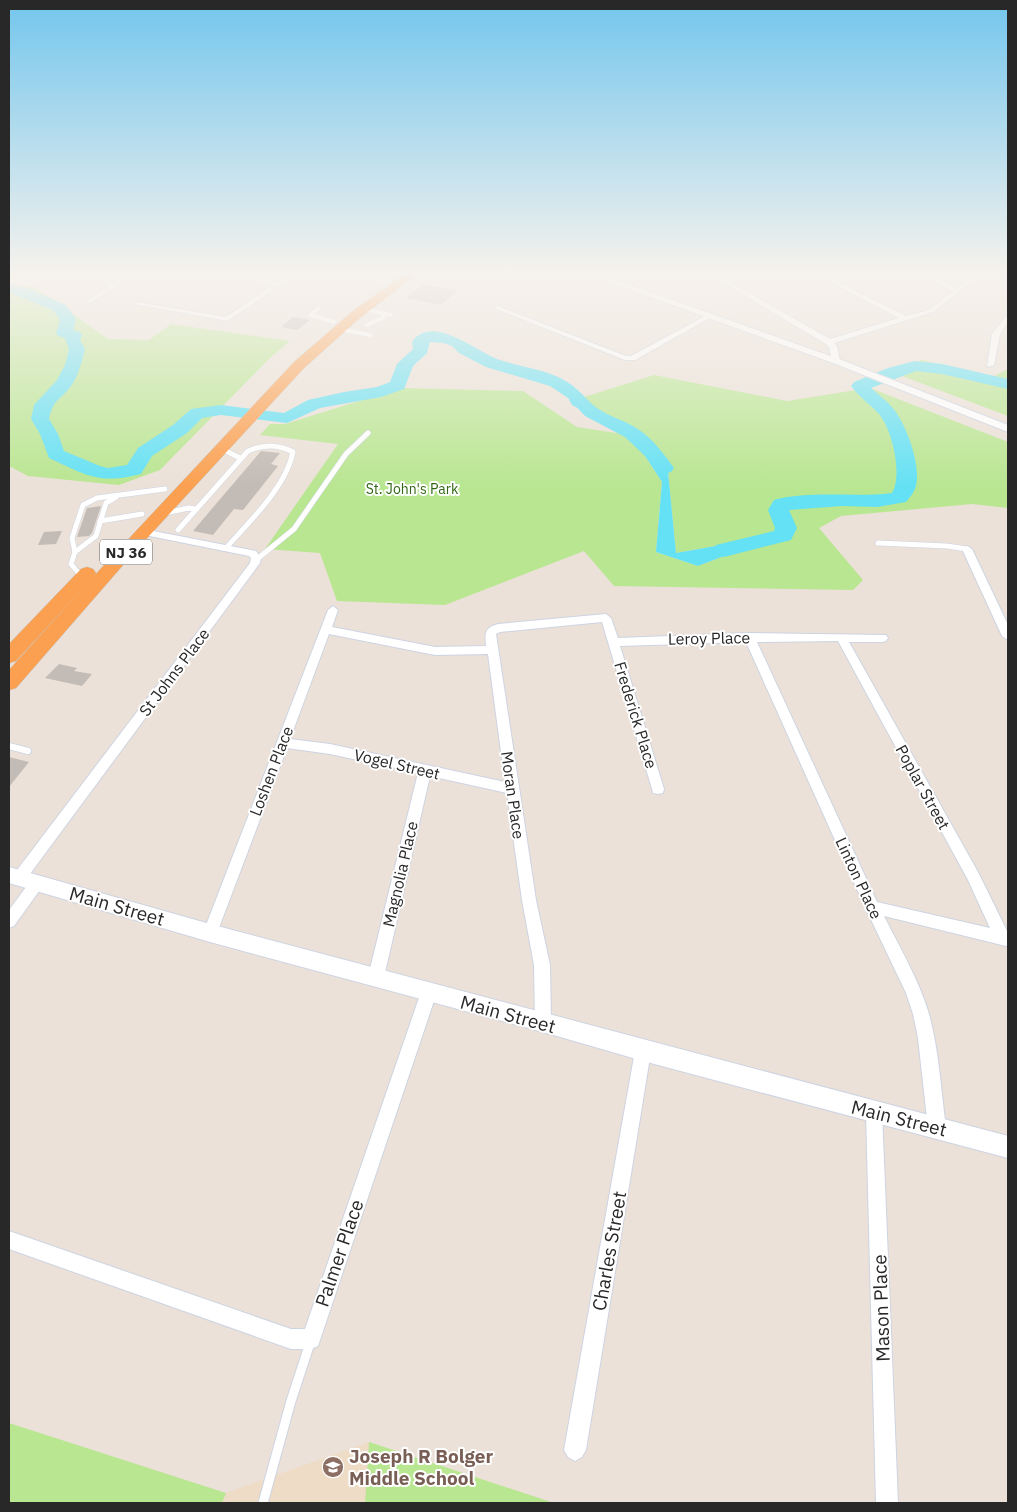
<svg xmlns="http://www.w3.org/2000/svg" width="1017" height="1512" viewBox="0 0 1017 1512" font-family="'IBM Plex Sans',sans-serif">
<rect width="100%" height="100%" fill="#ebe1d8"/>
<polygon fill="#eedcc6" points="369,1442 365,1503 222,1503 226,1493"/>
<g fill="#b9e691">
<polygon points="33,286 108,339 149,340 171,324 290,341 269,359 160,470 119,485 28,476 9,466 9,287"/>
<polygon points="922,360 988,379 1008,369 1008,416 894,373"/>
<polygon points="654,375 787,401 856,390 865,386 1008,442 1008,508 972,504 841,516 819,528 863,580 853,590 614,586 584,551 445,605 337,601 320,553 265,549 338,444 260,435 270,424 285,424 401,388 523,391 577,427 623,434 640,448 662,482 656,552 698,566 774,536 676,553 667,461 581,398"/>
<polygon points="9,1423 226,1493 222,1503 9,1503"/>
<polygon points="369,1442 554,1503 365,1503"/>
</g>
<polygon fill="#64e1f4" points="574,397 581,398 667,461 676,553 778,535 698,566 656,552 662,482 640,448 623,434 615,427 572,405 569,400"/>
<g fill="none" stroke-linecap="round" stroke-linejoin="round">
<g fill="#64e1f4" fill-rule="evenodd">
<path d="M9,284l18,4 39,17 10,14 -3,11 7,2 2,3 -2,5 5,9c-3,12 -6,24 -12,34 -10,16 -20,15 -24,36l9,15 6,17 36,15 8,2 19,-3 11,-17 35,-23 18,-16 30,-4 63,8 24,-13 36,-8 33,-5 13,-5 7,-18 16,-15 -1,-7c20,-30 66,11 88,18 20,7 44,9 62,19 15,7 23,20 35,29 12,9 28,12 41,21 14,9 26,25 36,39l-3,4 -7,2 -7,-2 -12,-16 -20,-19 -40,-21 -17,-18 -18,-12 -64,-19 -27,-14 -7,-7 -9,-3 -13,-1 -3,11 -14,13 -9,23 -23,8 -61,11 -33,15 -66,-8 -19,3 -15,15 -35,23 -11,18c-42,11 -55,1 -92,-16l-9,-24 -9,-15 3,-14 23,-25 8,-15 4,-16 -4,-11 -7,-2 -2,-3 4,-13 -6,-9 -45,-19z"/>
<path d="M915,361l27,3 66,15v10l-66,-15 -26,-3 -45,17c6,6 14,11 20,18 15,16 32,62 24,83 -2,5 -6,9 -9,13l-29,5 -35,-1 -53,4 8,18 -6,12 -67,17 -8,-2 -3,-5 3,-5 58,-14 1,-3 -7,-18 6,-10c38,-10 79,-2 118,-7 11,-18 0,-64 -13,-79 -9,-10 -20,-17 -28,-28l3,-4 34,-14z"/>
</g>
</g>
<g fill="#c3bbb5">
<polygon points="423,284 457,291 441,305 406,298"/>
<polygon points="293,317 310,320 297,330 281,327"/>
<polygon points="261,451 280,453 271,464 278,466 243,510 234,509 213,535 193,531"/>
<polygon points="101,506 92,533 89,536 77,537 87,508"/>
<polygon points="62,531 56,544 38,545 44,532"/>
<polygon points="59,664 77,668 74,671 92,674 82,686 45,678"/>
<polygon points="9,757 29,762 9,787"/>
</g>
<g fill="none" stroke-linecap="round" stroke-linejoin="round">
<g stroke="#cdd4e2" stroke-width="4.5">
<g id="service-far3">
<polyline points="357,275 386,282"/>
<polyline points="319,308 310,315 334,322"/>
<polyline points="364,309 391,315"/>
<polyline points="367,325 384,317 384,313"/>
<polyline points="340,329 370,335"/>
</g>
</g>
<g stroke="#cdd4e2" stroke-width="6">
<g id="service-far2">
<polyline points="220,448 240,458"/>
<polyline points="165,513 189,508 195,509"/>
<polyline points="100,521 142,514"/>
<path d="M178,530l70,-79c16,-7 30,-7 45,1 -7,35 -44,70 -67,96"/>
<polyline points="878,543 947,546 967,549"/>
<polyline points="75,552 96,536 106,503 116,497"/>
<polyline points="256,560 294,529 346,454 368,433"/>
<polyline points="82,577 71,564 75,552 72,538 83,505 97,498 165,489"/>
</g>
</g>
<g stroke="#cdd4e2" stroke-width="8">
<polyline id="service-far1" points="9,746 28,751"/>
</g>
<g stroke="#cdd4e2" stroke-width="11">
<polyline id="service" points="263,1503 291,1401 310,1343"/>
</g>
<g stroke="#cdd4e2" stroke-width="2">
<g id="minor">
<polygon points="31,275 39,275 29,281 25,281 25,279"/>
<polygon points="125,275 133,275 90,303 85,302"/>
<polygon points="223,275 239,275 278,282 288,275 296,275 227,321 134,304 137,302 226,317 273,285"/>
<polygon points="710,275 718,275 830,339 899,318 816,275 824,275 906,316 929,310 953,291 921,275 930,275 957,288 974,275 981,275 933,312 834,343 837,346 840,361 836,363 832,361 829,347 826,344"/>
<polygon points="498,306 626,356 631,356 707,315 713,316 635,360 625,360 496,309 496,307"/>
<polygon points="1008,315 1008,322 1000,334 994,365 987,367 992,334 1006,316"/>
<polygon points="143,529 256,551 261,558 260,563 24,882 19,884 14,882 12,878 14,874 250,563 251,558 249,556 140,534 138,532"/>
<polygon points="967,546 972,549 1008,625 1008,640 1002,636 962,549"/>
<path d="M333,606l5,4 -6,17 103,20 51,-1c-1,-13 -2,-18 12,-22l108,-10 5,4 7,20 131,-5 137,2 2,3 -2,3 -4,1h-33l129,230 30,61v12l-2,1 -122,-30c16,32 35,64 45,98 10,37 12,76 17,114l-3,6 -6,3 -6,-3 -3,-6 -10,-90 -5,-24 -7,-21 -41,-86 -119,-265 -126,4 44,143 -1,4 -5,1 -5,-1 -1,-4 -50,-167 -102,10 -4,2 40,266 14,65 1,57 -2,6 -6,2 -6,-2 -2,-6 -1,-57 -12,-65 -15,-107 -77,-17 -46,201 -3,5 -5,2 -5,-2 -3,-5 50,-204 -88,-19 -43,-6 -70,185 -2,5 -5,2 -5,-2 -2,-5 125,-323zM329,634l106,21 53,-1 17,128 -175,-38 -40,-5zM838,641l130,239 22,48 -113,-26 -120,-260z"/>
<polygon points="37,877 42,879 44,883 42,887 14,926 9,928 9,910 32,879"/>
<polygon points="429,985 434,987 437,992 318,1346 311,1349 291,1349 9,1249 9,1231 291,1329 305,1329 421,992 424,987"/>
<polygon points="643,1043 649,1045 651,1051 586,1450 582,1457 575,1461 568,1457 564,1450 635,1051 637,1045"/>
<polygon points="874,1104 880,1106 882,1112 898,1503 876,1503 866,1112 868,1106"/>
</g>
</g>
<g stroke="#cdd4e2" stroke-width="2">
<g id="tertiary">
<polygon points="589,275 602,275 839,359 1008,425 1008,432 833,363"/>
<polygon points="9,867 210,924 1008,1136 1008,1158 643,1061 543,1032 210,942 9,883"/>
</g>
</g>
<g stroke="#c3c3c3" stroke-width="1">
<polygon id="trunk" points="404,275 416,275 361,317 304,368 137,549 16,688 9,690 9,670 84,587 16,661 9,663 9,644 81,569 87,567 93,569 96,573 94,576 294,362 353,311"/>
</g>
<use href="#service-far3" stroke="#fff" stroke-width="4"/>
<use href="#service-far2" stroke="#fff" stroke-width="5"/>
<use href="#service-far1" stroke="#fff" stroke-width="6"/>
<use href="#service" stroke="#fff" stroke-width="9"/>
<use href="#minor" fill="#fff" fill-rule="evenodd"/>
<use href="#tertiary" fill="#fff" fill-rule="evenodd"/>
<use href="#trunk" fill="#fba050" fill-rule="evenodd"/>
</g>
<linearGradient id="sky" x2="0" y2="1"><stop stop-color="#73c6ed"/><stop offset="0.56" stop-color="#f6f2ed"/><stop offset="1" stop-color="#f6f2ed" stop-opacity="0"/></linearGradient>
<rect width="1017" height="487" fill="url(#sky)"/>
<defs>
<g id="school-disc" transform="scale(1.125)"><circle r="9.5" fill="#8d6e63" stroke="#fff"/><path d="M0-5L7-2L0 1L-7-2ZM-4 1L0 2.5L4 1V4Q0 6-4 4Z" fill="#fff"/></g>
</defs>
<g fill-rule="evenodd">
<use href="#school-disc" x="333" y="1467"/>
</g>
<g text-anchor="middle" dominant-baseline="central" stroke-width="4" stroke-linejoin="round" paint-order="stroke">
<g font-size="14" fill="#316715" stroke="#fff">
<text x="412" y="489">St. John's Park</text>
</g>
<rect fill="#fff" stroke="#686868" stroke-width="1" x="100" y="539.5" width="52" height="25" rx="4"/>
<g font-size="15" font-weight="bold" fill="#282828">
<text x="126" y="552">NJ 36</text>
</g>
<g font-size="16" fill="#282828" stroke="#fff">
<text transform="translate(709 638) rotate(-1)">Leroy Place</text>
<text transform="translate(174 672) rotate(-53)">St Johns Place</text>
<text transform="translate(636 715) rotate(73)">Frederick Place</text>
<text transform="translate(397 764) rotate(13)">Vogel Street</text>
<text transform="translate(271 771) rotate(-69)">Loshen Place</text>
<text transform="translate(923 787) rotate(61)">Poplar Street</text>
<text transform="translate(513 795) rotate(82)">Moran Place</text>
<text transform="translate(400 874) rotate(-77)">Magnolia Place</text>
<text transform="translate(859 878) rotate(65)">Linton Place</text>
</g>
<g font-size="19" fill="#282828" stroke="#fff">
<text transform="translate(117 906) rotate(16)">Main Street</text>
<text transform="translate(508 1014) rotate(15)">Main Street</text>
<text transform="translate(899 1118) rotate(14)">Main Street</text>
<text transform="translate(609 1251) rotate(-80)">Charles Street</text>
<text transform="translate(339 1253) rotate(-71)">Palmer Place</text>
<text transform="translate(881 1308) rotate(-92)">Mason Place</text>
</g>
<g font-size="19" font-weight="bold" fill="#785e54" stroke="#fff" text-anchor="start">
<text x="349" y="1456">Joseph R Bolger<tspan x="349" dy="22">Middle School</tspan></text>
</g>
</g>
<rect width="1017" height="1512" fill="none" stroke="#282828" stroke-width="20"/>
</svg>
